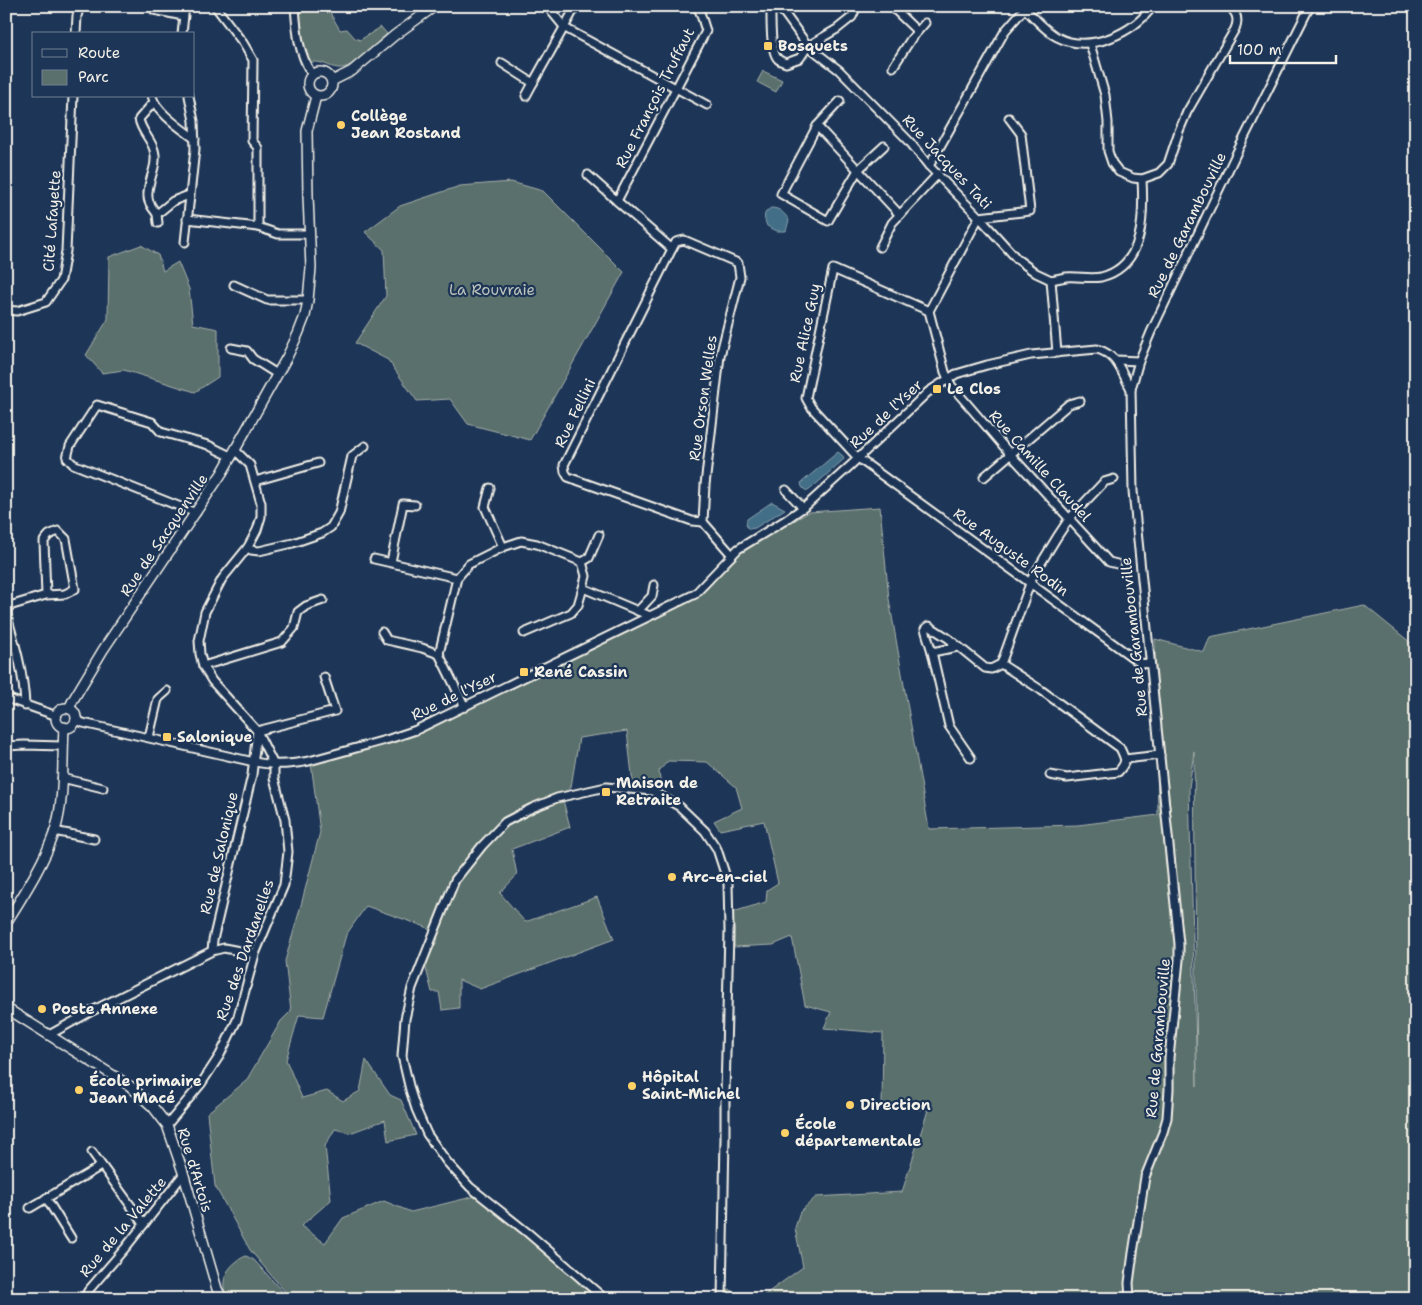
<svg xmlns="http://www.w3.org/2000/svg" width="1422" height="1305" viewBox="0 0 1422 1305" font-family="'Shantell Sans',sans-serif">
<style>
.green{fill:#5a706c;stroke:#a7b0aa;fill-rule:evenodd}
.water{fill:#426e87;stroke:#89a2ae}
.lines{fill:none;stroke-linecap:round;stroke-linejoin:round}
.minor-casing{stroke:#f4f1e8;stroke-width:11}
.tertiary-casing{stroke:#f4f1e8;stroke-width:12}
.minor{stroke:#1d3557;stroke-width:7}
.tertiary{stroke:#1d3557;stroke-width:9}
.poi-dot{fill:#ffd166;stroke:#1d3557;stroke-width:2}
.labels{text-anchor:middle;stroke-width:4.5;stroke-linejoin:round;paint-order:stroke}
.poi-label{font-size:15px;font-weight:bold;fill:#f4f1e8;stroke:#1d3557;text-anchor:start}
.street-label{font-size:15px;fill:#f4f1e8;stroke:#1d3557}
.park-label{font-size:15px;fill:#bec4bd;stroke:#1d3557}
</style>
<rect width="100%" height="100%" fill="#1d3557"/>
<filter id="ink" filterUnits="userSpaceOnUse"><feTurbulence type="fractalNoise" baseFrequency=".02" numOctaves="2"/><feDisplacementMap in="SourceGraphic" scale="10" xChannelSelector="R" yChannelSelector="G"/><feConvolveMatrix kernelMatrix="1 2 1 2 8 2 1 2 1" color-interpolation-filters="sRGB"/></filter>
<g filter="url(#ink)">
<g class="green">
<path d="M300,6h35l-6,5 11,19 7,-1 8,9 5,2 21,-13 6,7c-12,10 -33,36 -49,34 -10,-1 -14,-7 -27,-6 -13,-16 -11,-36 -11,-56z"/>
<polygon points="763,71 782,80 776,92 757,82"/>
<polygon points="511,182 543,191 624,272 530,440 468,424 450,399 417,401 388,360 355,343 386,296 384,250 365,232 400,206 460,186"/>
<polygon points="141,245 158,255 163,271 178,262 189,289 193,324 218,329 218,377 195,392 124,370 102,373 86,355 108,319 109,257"/>
<path d="M880,507l9,92 40,230 149,-4 80,-10 -3,-176 49,13 6,-15 154,-32 52,42v652h-657l44,-32 -8,-39 5,-16 16,-15 86,-5 26,-82 -46,-4 1,-73 -59,-5 7,-16 -26,-7 -13,-68 -19,8 -39,2 -1,-35 33,-10 1,-12 11,-7 -14,-62 -44,9 -6,-9 28,-13 -6,-21 -29,-25 -39,-1 -9,10 2,18 -28,-5 -6,-53 -48,7 -8,49 -9,9 8,31 -58,22 5,26 -17,18 25,29 72,-25 17,42 -134,50 -21,-9v28l-17,2 -3,-18h-7l-7,-27 13,-26 -12,-12 -60,-21 -20,29 -23,82 -24,-2 -13,45 16,38 25,-7 16,10 17,-10 6,-31 24,35 11,5 15,35 -28,6 -3,-21 -35,13 -15,-4 -10,17 6,54 -30,26 24,17 18,-25 41,-17 27,11 65,-16 131,103h-316l-41,-49 -35,-64 -8,-73 39,-32 35,-60 10,-10 -6,-50 15,-52 20,-77 -9,-69 109,-32 139,-70 142,-66 38,-42 70,-41zM1194,751l3,335 -8,-298z"/>
<path d="M246,1256l8,4 35,39h-60c-1,-3 -5,-8 -5,-11 -2,-15 10,-27 22,-32z"/>
<polygon points="730,1289 738,1299 706,1299"/>
</g>
<g class="water">
<path d="M771,208c9,0 13,5 18,12l-3,11h-9l-10,-5c-3,-8 -5,-13 4,-18z"/>
<polygon points="838,452 843,456 844,459 813,487 808,491 805,490 802,487 801,483"/>
<polygon points="772,502 785,509 755,528 749,529 746,525 747,519"/>
</g>
<g class="lines">
<g class="minor-casing">
<g id="minor">
<polyline points="155,6 154,10 183,16"/>
<polyline points="215,6 243,43 253,60 252,141 258,148 258,227"/>
<path d="M295,6c2,28 3,45 17,69"/>
<polyline points="547,6 565,28 707,105"/>
<path d="M771,6c0,11 -1,46 7,53 2,2 5,3 8,4l14,-5 8,-12 29,-17 15,-12 5,-11"/>
<polyline points="776,6 784,13 808,46 839,70 909,141 929,166 979,217 1017,259 1036,273 1051,280"/>
<polyline points="891,6 917,31"/>
<path d="M1023,7c11,10 21,23 34,30 33,17 76,-4 96,-31"/>
<polyline points="76,34 77,16 80,6"/>
<polyline points="182,34 185,6"/>
<polyline points="1090,44 1105,95 1108,122 1108,151 1112,163 1119,172 1133,178 1142,179"/>
<polyline points="502,63 533,83 576,6"/>
<polyline points="893,67 911,39 925,23"/>
<path d="M152,96c4,16 30,33 43,43"/>
<polyline points="526,96 533,83"/>
<polyline points="840,101 817,126 781,194 828,221 858,170 884,146"/>
<path d="M154,102l-15,17c2,12 12,20 15,31 5,16 -8,33 -6,47 0,6 5,12 9,17l16,-13 16,-6"/>
<polyline points="1009,118 1021,134 1030,211 979,217 929,311 945,372 951,385 1011,455 1109,562 1117,564"/>
<polyline points="817,126 900,215"/>
<polyline points="929,166 1005,31 1025,8"/>
<polyline points="588,175 617,201"/>
<polyline points="157,214 158,223"/>
<polyline points="187,219 258,227 278,234 309,234"/>
<polyline points="185,242 195,149 194,121 189,96"/>
<polyline points="880,247 892,223 938,174"/>
<polyline points="672,249 617,201 706,31 700,12 696,6"/>
<path d="M1051,280c5,-1 10,-2 15,-3 12,-1 23,2 35,0 44,-11 43,-62 41,-98l17,-6 9,-9 11,-33 8,-19 48,-83c4,-9 2,-16 -6,-23"/>
<polyline points="1051,280 1057,353"/>
<polyline points="234,285 267,300 308,300"/>
<polyline points="6,310 17,311 46,302 61,280 66,251 73,96"/>
<polyline points="929,311 833,269 807,393 806,398 811,407 858,458 1140,663 1150,664"/>
<polyline points="231,348 247,351 253,359 277,374"/>
<polyline points="1116,360 1139,361"/>
<polyline points="984,477 1069,404 1080,401"/>
<polyline points="255,481 318,463"/>
<polyline points="786,490 803,508"/>
<polyline points="196,513 73,464 67,458 70,446 97,405 152,422 161,432 208,445 232,457"/>
<polyline points="703,522 705,485 720,356 740,277 738,263 684,240 676,242 672,249 564,465 565,472 568,477 692,521 703,522 732,555"/>
<polyline points="248,547 251,550 259,551 293,543 322,533 331,527 339,513 352,456 365,446"/>
<polyline points="503,547 521,541 537,544 582,562 586,576 583,588 650,616"/>
<polyline points="374,559 457,578"/>
<polyline points="391,562 403,504 415,505"/>
<polyline points="582,562 589,558 599,535"/>
<polyline points="6,607 46,595 44,541 49,535 58,531 66,539 75,589 65,594 46,595"/>
<polyline points="638,611 652,596 654,585"/>
<path d="M6,613c9,30 18,61 19,93"/>
<polyline points="382,632 387,640 422,648 439,654 465,707"/>
<polyline points="524,633 571,613 578,605 583,588"/>
<polyline points="932,652 958,647"/>
<polyline points="439,654 457,578 469,564 503,547 485,507 490,488"/>
<path d="M1001,664l40,26 79,58c6,12 7,14 -2,24l-51,6 -17,-3"/>
<polyline points="1001,664 1032,578 1057,537 1069,519 1104,482 1114,479"/>
<polyline points="203,666 282,642 294,628 298,612 306,606 323,600"/>
<polyline points="6,698 57,716"/>
<path d="M76,719l7,4 171,39c19,4 35,3 55,-1l80,-22 27,-9 279,-136 43,-45 46,-28 23,-16 44,-40 77,-73 28,-18 31,-9 44,-10 66,-6c21,6 24,23 34,40"/>
<polyline points="257,731 335,711 324,677"/>
<polyline points="149,737 158,699 167,691"/>
<polyline points="6,746 24,745 63,746"/>
<polyline points="971,758 949,726 932,652 925,629 929,626 948,638 985,668 991,669 1001,664"/>
<polyline points="1125,759 1160,755"/>
<polyline points="62,778 103,788"/>
<polyline points="54,831 94,839"/>
<polyline points="212,951 213,940 252,775 257,731"/>
<polyline points="49,1035 92,1011 212,951 224,948 255,954"/>
<polyline points="167,1125 201,1084 220,1055 237,1020 255,954 284,885 288,852 285,820 274,778 274,765 257,731 212,681 203,666 200,654 199,641 205,612 222,579 248,547 257,530 261,517 261,503 250,465 236,451"/>
<polyline points="92,1152 144,1224"/>
<polyline points="46,1198 71,1238"/>
<polyline points="30,1208 101,1166"/>
<polyline points="6,1292 14,1299"/>
<polyline points="84,1299 88,1291 126,1247 183,1175"/>
<polyline points="605,1299 528,1233 470,1187 447,1162 427,1134 416,1109 410,1090 402,1056 405,1019 412,988 455,880 482,846 505,822 532,808 557,798 606,787 652,791 680,807 705,831 717,849 728,883 729,931 725,1094 725,1137 722,1299"/>
<polyline points="1130,1299 1129,1283 1133,1253 1145,1177 1163,1132 1167,1118 1169,1089 1169,1058 1179,960 1179,944 1133,491 1131,389 1139,361 1151,332 1236,154 1310,6"/>
</g>
</g>
<g class="tertiary-casing">
<g id="tertiary">
<circle cx="320" cy="84" r="12"/>
<polyline points="332,81 352,71 395,35 435,6"/>
<circle cx="66" cy="718" r="10"/>
<polyline points="69,709 73,700 103,650 222,473 287,357 298,334 305,316 308,300 311,268 308,196 307,131 316,96"/>
<path d="M6,923c18,-29 38,-60 49,-92 10,-33 7,-70 9,-104"/>
<polyline points="6,1008 130,1086 153,1107 167,1125 183,1172 217,1289 222,1299"/>
</g>
</g>
<use href="#minor" class="minor"/>
<use href="#tertiary" class="tertiary"/>
</g>
</g>
<g class="poi-dot">
<rect x="763" y="41" width="10" height="10" rx="2.5"/>
<circle cx="341" cy="125" r="5"/>
<rect x="932" y="384" width="10" height="10" rx="2.5"/>
<rect x="519" y="667" width="10" height="10" rx="2.5"/>
<rect x="162" y="732" width="10" height="10" rx="2.5"/>
<rect x="601" y="787" width="10" height="10" rx="2.5"/>
<circle cx="672" cy="877" r="5"/>
<circle cx="42" cy="1009" r="5"/>
<circle cx="632" cy="1086" r="5"/>
<circle cx="79" cy="1090" r="5"/>
<circle cx="850" cy="1105" r="5"/>
<circle cx="785" cy="1133" r="5"/>
</g>
<g class="labels">
<g class="poi-label">
<text x="778" y="51">Bosquets</text>
<text x="351" y="121">Collège<tspan x="351" dy="17">Jean Rostand</tspan></text>
<text x="947" y="394">Le Clos</text>
<text x="534" y="677">René Cassin</text>
<text x="177" y="742">Salonique</text>
<text x="616" y="788">Maison de<tspan x="616" dy="17">Retraite</tspan></text>
<text x="682" y="882">Arc-en-ciel</text>
<text x="52" y="1014">Poste Annexe</text>
<text x="642" y="1082">Hôpital<tspan x="642" dy="17">Saint-Michel</tspan></text>
<text x="89" y="1086">École primaire<tspan x="89" dy="17">Jean Macé</tspan></text>
<text x="860" y="1110">Direction</text>
<text x="795" y="1129">École<tspan x="795" dy="17">départementale</tspan></text>
</g>
<g class="street-label">
<text transform="translate(655 98) rotate(-63)" y="5">Rue François Truffaut</text>
<text transform="translate(947 162) rotate(47)" y="5">Rue Jacques Tati</text>
<text transform="translate(52 221) rotate(-86)" y="5">Cité Lafayette</text>
<text transform="translate(1187 225) rotate(-64)" y="5">Rue de Garambouville</text>
<text transform="translate(805 333) rotate(-78)" y="5">Rue Alice Guy</text>
<text transform="translate(703 398) rotate(-82)" y="5">Rue Orson Welles</text>
<text transform="translate(575 413) rotate(-64)" y="5">Rue Fellini</text>
<text transform="translate(886 414) rotate(-43)" y="5">Rue de l'Yser</text>
<text transform="translate(1040 466) rotate(48)" y="5">Rue Camille Claudel</text>
<text transform="translate(164 535) rotate(-56)" y="5">Rue de Sacquenville</text>
<text transform="translate(1011 552) rotate(36)" y="5">Rue Auguste Rodin</text>
<text transform="translate(1134 637) rotate(-96)" y="5">Rue de Garambouville</text>
<text transform="translate(454 696) rotate(-26)" y="5">Rue de l'Yser</text>
<text transform="translate(219 853) rotate(-77)" y="5">Rue de Salonique</text>
<text transform="translate(245 950) rotate(-71)" y="5">Rue des Dardanelles</text>
<text transform="translate(1158 1038) rotate(-85)" y="5">Rue de Garambouville</text>
<text transform="translate(195 1170) rotate(73)" y="5">Rue d'Artois</text>
<text transform="translate(123 1227) rotate(-50)" y="5">Rue de la Valette</text>
</g>
<g class="park-label">
<text x="492" y="295">La Rouvraie</text>
</g>
</g>
<rect width="1422" height="1305" fill="none" stroke="#1d3557" stroke-width="25"/>
<rect x="12" y="12" width="1397" height="1280" fill="none" stroke="#f4f1e8" stroke-width="2" filter="url(#ink)"/>
<rect x="32" y="32" width="162" height="65" fill="#1d3557" stroke="#738091"/>
<rect x="42" y="49" width="25" height="8" fill="#1d3557" stroke="#738091"/>
<text x="78" y="58" font-size="15" fill="#f4f1e8">Route</text>
<rect x="42" y="70" width="25" height="15" fill="#5a706c" stroke="#738091"/>
<text x="78" y="82" font-size="15" fill="#f4f1e8">Parc</text>
<path d="M1230 55v8h106v-8" fill="none" stroke="#f4f1e8" stroke-width="2.5"/>
<text x="1237" y="55" font-size="15" fill="#f4f1e8" stroke="#1d3557" stroke-width="4" paint-order="stroke">100 m</text>
</svg>
